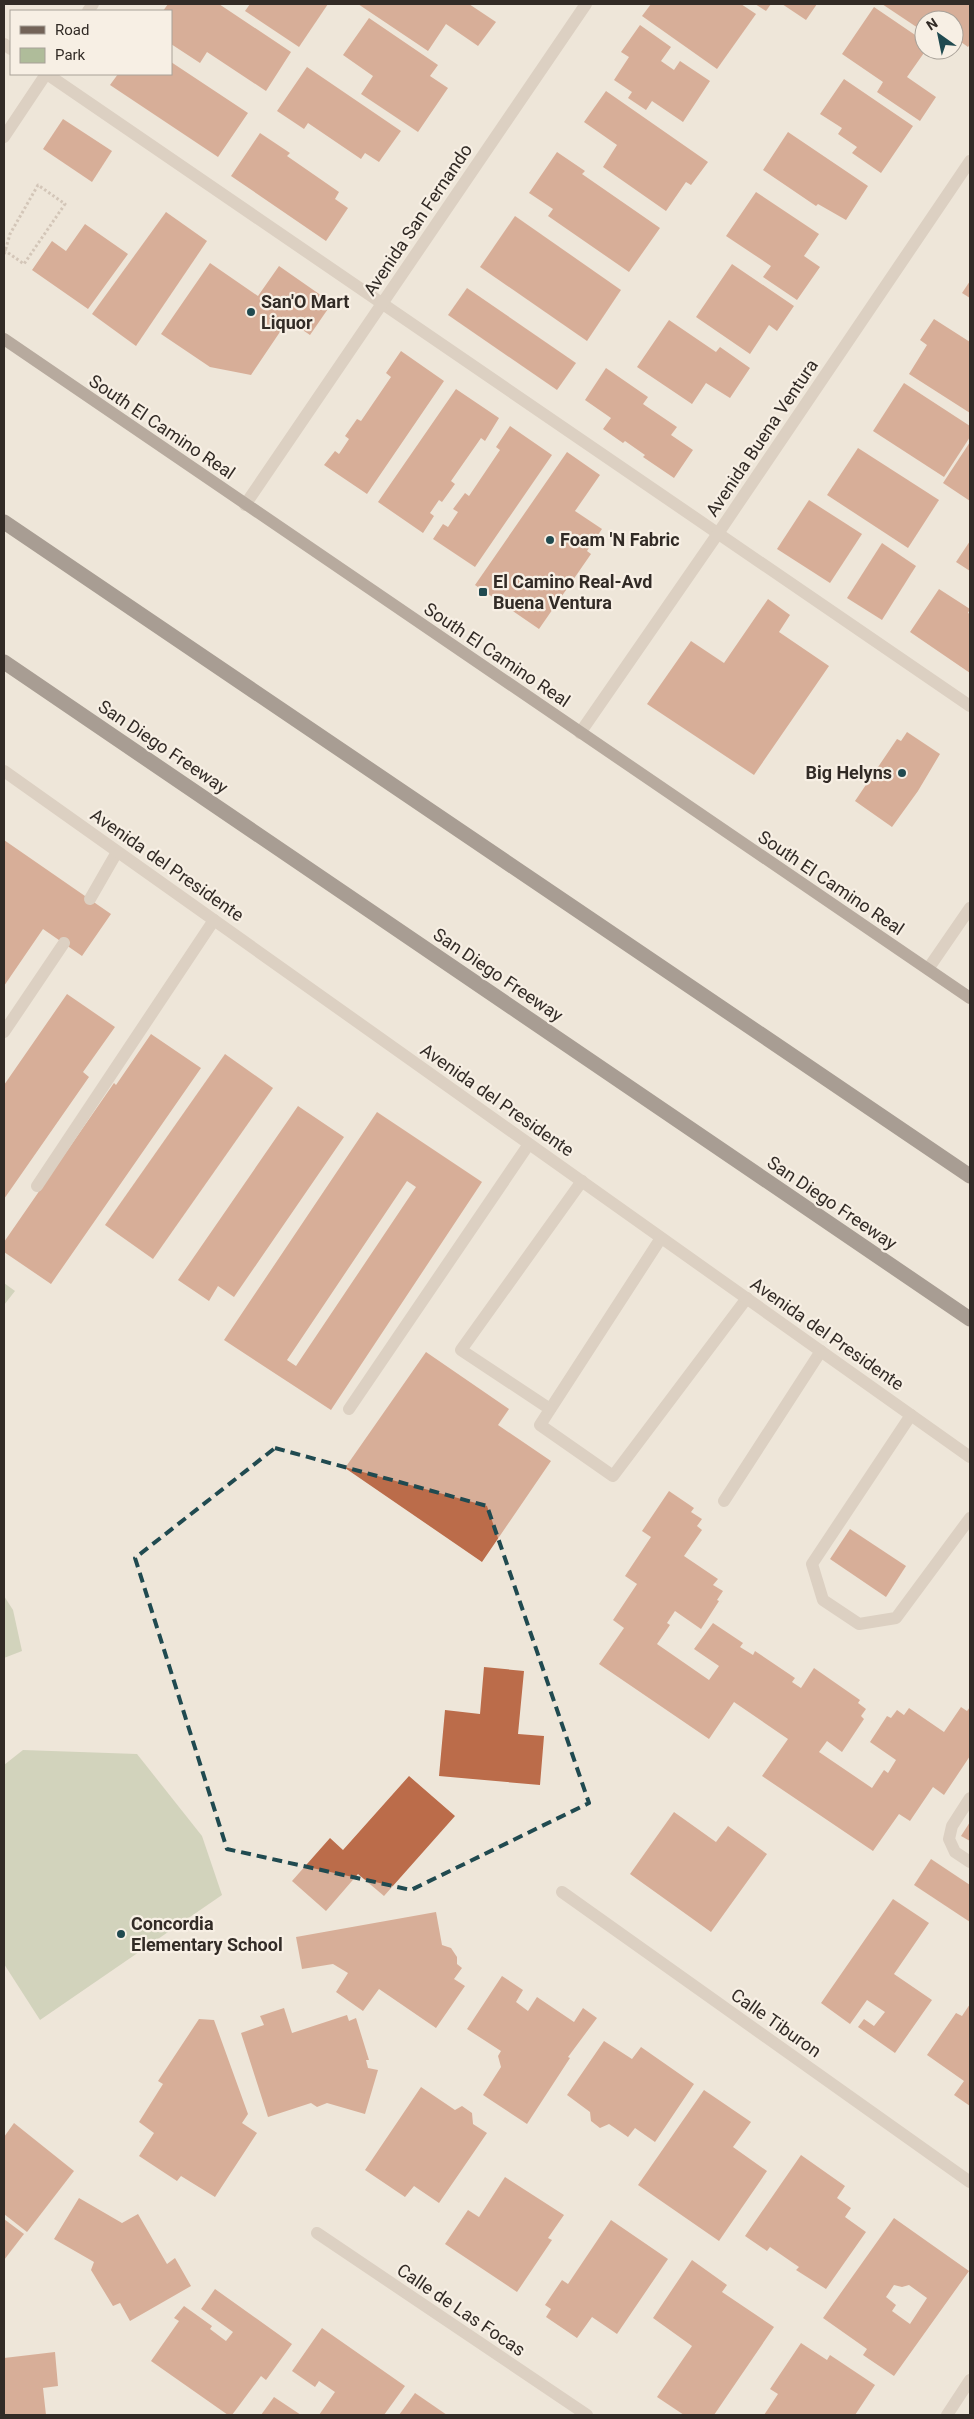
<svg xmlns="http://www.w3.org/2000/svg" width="974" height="2419" viewBox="0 0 974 2419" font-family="Roboto,sans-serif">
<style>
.green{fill:#afbc9a}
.building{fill:#bb6c4a;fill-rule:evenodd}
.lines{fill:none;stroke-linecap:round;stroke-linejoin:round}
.path{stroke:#b1a091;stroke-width:3;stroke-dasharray:2.5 2.5;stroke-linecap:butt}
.service{stroke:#c5b6a6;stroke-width:12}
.minor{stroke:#c5b6a6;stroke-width:12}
.tertiary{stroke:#c5b6a6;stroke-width:12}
.primary{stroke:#736358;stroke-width:12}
.motorway{stroke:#52463e;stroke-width:15}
.marked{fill:none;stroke:#204a50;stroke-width:4;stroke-dasharray:10 6;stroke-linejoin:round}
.poi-dot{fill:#204a50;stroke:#f7efe4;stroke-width:2}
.labels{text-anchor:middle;stroke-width:4.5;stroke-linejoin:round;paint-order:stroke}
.street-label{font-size:18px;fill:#322b26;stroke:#f7efe4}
.poi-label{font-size:18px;font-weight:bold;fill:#322b26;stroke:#f7efe4;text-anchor:start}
</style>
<rect width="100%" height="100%" fill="#eee6d9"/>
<g class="green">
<polygon points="4,1283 15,1291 4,1305"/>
<polygon points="4,1596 13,1610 22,1651 4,1658"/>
<polygon points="23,1750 137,1754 202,1836 222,1895 40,2020 4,1964 4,1765"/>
</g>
<g class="building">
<polygon points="168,4 219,4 291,52 266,91 207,52 200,63 171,44 171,11 163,11"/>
<polygon points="250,4 328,4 299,47 245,11"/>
<polygon points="358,4 469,4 496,22 478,46 446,24 428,51"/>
<polygon points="651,4 741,4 756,14 717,69 642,16"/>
<polygon points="755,4 771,4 766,11"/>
<polygon points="782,4 817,4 806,20"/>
<polygon points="882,4 970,4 970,44 968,47 954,37 954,20 924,20 924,32"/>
<polygon points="874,7 924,41 924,50 926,50 907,77 936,97 920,121 877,92 883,82 842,54"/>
<polygon points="369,18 438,65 430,76 448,88 418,132 361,94 373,76 343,55"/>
<polygon points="640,25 671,47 661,61 674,70 680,61 710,81 683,122 652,101 646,110 628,98 632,92 614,80 629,57 621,52"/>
<polygon points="171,62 248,113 218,157 110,85 118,74 171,74"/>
<polygon points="307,67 401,131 379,162 365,153 361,159 308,123 304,129 277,111"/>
<polygon points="844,79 913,126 881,173 852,153 857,147 838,134 842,128 820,114"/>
<polygon points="606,91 708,162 691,185 686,182 666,211 603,167 617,145 584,122"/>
<polygon points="63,119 112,151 92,182 43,149"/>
<polygon points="788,132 868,186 846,220 818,204 816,206 763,170"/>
<polygon points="260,133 290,153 287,156 339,192 335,199 348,208 326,241 231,176"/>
<polygon points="557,152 585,171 582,174 660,228 629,272 548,216 553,209 529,193"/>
<polygon points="756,192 819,234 804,256 820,267 797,300 763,277 771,266 726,236"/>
<polygon points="166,212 207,241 136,346 92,314"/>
<polygon points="515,216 621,290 587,341 480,267"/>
<polygon points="85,224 128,254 88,309 32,270 52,241 66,251"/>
<polygon points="210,263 258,296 279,266 332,303 310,335 288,320 251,375 210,367 161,334"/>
<polygon points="732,264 794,306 777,331 769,325 750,354 696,317"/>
<polygon points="970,281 970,298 962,293"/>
<polygon points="467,288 576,363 557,390 448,315"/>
<polygon points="934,319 970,342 970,413 909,374 927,345 920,340"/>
<polygon points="669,320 716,352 720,347 750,368 730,398 706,383 692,404 637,367"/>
<polygon points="401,351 444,381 367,494 324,465 335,451 339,454 349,439 345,436 357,419 361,421 391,377 386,373"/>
<polygon points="606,368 648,397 643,404 677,427 671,435 693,450 674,478 643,457 645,455 625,441 623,443 603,429 611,418 585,400"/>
<polygon points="904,383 970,426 970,437 944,477 873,431"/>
<polygon points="456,389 499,418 485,441 481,438 451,481 455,484 442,502 439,500 430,513 434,516 423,533 378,502"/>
<polygon points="510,426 552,455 475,567 433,539 443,524 448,527 458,512 453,509 465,493 469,496 500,450 496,447"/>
<polygon points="970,442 970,501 943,483"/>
<polygon points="858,448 939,500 908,548 827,495"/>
<polygon points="567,452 600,475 575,511 602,529 587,551 591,554 539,629 475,585"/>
<polygon points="809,500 862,534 830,583 777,549"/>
<polygon points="970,541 970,571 956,562"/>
<polygon points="882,543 916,566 882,620 847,598"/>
<polygon points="939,589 970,609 968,613 970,614 970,673 910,632"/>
<polygon points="768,599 790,615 779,632 829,666 754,775 647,704 691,641 724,663"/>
<polygon points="907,732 940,754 918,791 892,827 855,801 897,739 901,741"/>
<polygon points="4,840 111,914 82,956 43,929 4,986"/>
<polygon points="67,994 115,1027 83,1072 89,1077 4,1199 4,1085"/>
<polygon points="151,1034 201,1068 51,1284 4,1252 4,1242 114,1083 116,1085"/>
<polygon points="225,1054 273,1088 153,1259 105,1225"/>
<polygon points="298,1106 344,1137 234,1297 218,1286 209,1301 178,1280"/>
<path d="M377,1112l105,70 -151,228 -107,-70zM407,1181l9,6 -120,179 -9,-6z"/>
<polygon points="426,1352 509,1409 498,1425 551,1461 482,1562 345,1468"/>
<polygon points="669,1491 694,1508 691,1512 702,1519 697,1526 702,1530 684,1556 718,1579 713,1585 723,1591 717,1600 719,1601 701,1629 675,1611 667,1623 670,1625 657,1644 709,1680 719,1666 694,1649 713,1623 743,1643 740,1647 753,1655 755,1651 795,1678 792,1682 801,1688 814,1668 860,1700 858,1703 866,1709 861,1716 864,1719 842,1752 827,1741 819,1752 872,1788 884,1770 888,1773 896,1760 870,1742 887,1716 891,1718 897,1710 904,1715 909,1708 944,1732 961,1707 967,1711 970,1707 970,1756 944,1795 933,1787 910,1821 899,1814 873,1851 762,1776 788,1739 734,1702 709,1739 599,1664 624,1628 613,1620 637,1584 625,1576 651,1537 642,1531"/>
<polygon points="850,1529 906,1566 886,1597 830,1559"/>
<polygon points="484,1667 524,1671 518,1734 544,1736 540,1785 439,1776 445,1710 480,1714"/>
<polygon points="409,1776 455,1816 384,1896 358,1874 326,1911 292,1881 330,1838 343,1850"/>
<polygon points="674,1812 716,1842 728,1826 767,1854 711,1932 630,1874"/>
<polygon points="970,1822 970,1841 961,1836"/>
<polygon points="931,1859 970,1885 970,1922 914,1885"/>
<polygon points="893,1899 929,1923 894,1974 932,2000 895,2053 858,2027 864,2019 874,2026 885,2012 867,2000 850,2024 821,2003"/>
<polygon points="436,1912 442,1945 451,1948 457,1957 457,1964 462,1968 454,1979 465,1986 436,2028 379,1989 363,2011 336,1992 348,1973 333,1964 302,1969 296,1937"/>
<polygon points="502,1976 523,1990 516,2002 528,2011 537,1997 574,2022 583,2008 597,2018 568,2057 570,2058 527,2124 483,2095 501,2067 498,2056 501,2051 467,2029"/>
<polygon points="970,2004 970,2106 954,2095 964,2081 927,2055 956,2013 962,2016"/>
<polygon points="284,2008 292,2033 347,2015 349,2021 356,2018 369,2060 366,2060 368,2068 378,2070 365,2114 327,2103 317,2107 311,2103 268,2117 241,2033 264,2025 260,2016"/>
<polygon points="199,2019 214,2020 248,2114 242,2123 257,2133 215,2197 181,2176 177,2181 139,2156 154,2133 139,2122 163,2084 158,2081"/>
<polygon points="604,2041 632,2059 641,2047 694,2084 655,2142 635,2128 628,2137 609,2124 600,2128 591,2121 590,2112 567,2095"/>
<polygon points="421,2087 455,2110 462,2106 472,2113 473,2124 487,2133 439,2203 414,2186 405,2197 365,2170"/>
<polygon points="704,2090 751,2122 733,2147 767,2171 719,2241 638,2185"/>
<polygon points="14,2123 74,2171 27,2232 4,2214 4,2137"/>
<polygon points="801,2155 845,2186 837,2198 851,2208 845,2217 866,2232 826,2289 796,2270 799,2267 770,2247 767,2251 745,2236"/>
<polygon points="505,2177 564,2215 548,2238 552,2240 517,2292 445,2244 468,2210 479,2217"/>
<polygon points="79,2198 122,2223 138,2214 167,2264 175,2258 191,2286 130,2321 120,2303 113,2306 91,2270 94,2262 54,2239"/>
<path d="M894,2218l75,53 -75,105 -31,-21 4,-6 -44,-31zM894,2285l8,2 7,-2 18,13 -17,26 -18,-13 4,-6 -10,-8z"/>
<polygon points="4,2219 24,2234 4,2260"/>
<polygon points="611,2220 668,2259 617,2334 592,2317 577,2338 546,2317 551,2309 545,2305 562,2280 568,2284"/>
<polygon points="692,2260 727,2285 722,2292 774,2327 714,2415 684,2415 657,2397 692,2346 653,2318"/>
<polygon points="215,2289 292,2344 266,2380 261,2376 232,2415 228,2415 151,2361 179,2321 174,2318 184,2306 212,2326 210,2329 226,2341 233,2332 201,2309"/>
<polygon points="322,2328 405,2386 384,2415 319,2415 335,2392 319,2381 315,2387 292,2371"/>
<polygon points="801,2343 827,2360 830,2355 875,2385 855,2415 764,2415 778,2394 770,2389"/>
<polygon points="55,2352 58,2386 43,2388 46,2415 4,2415 4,2358"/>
<polygon points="415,2393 447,2415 399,2415"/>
<polygon points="274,2397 301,2415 261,2415"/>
</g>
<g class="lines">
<polyline class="path" points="4,250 24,264 65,204 38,185 10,234 4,255"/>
<g class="service">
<polyline points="4,44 11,49"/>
<polyline points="47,74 970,706"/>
<polyline points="90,899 117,852"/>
<polyline points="4,1032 64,943"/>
<polyline points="37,1186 214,920"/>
<polyline points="661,1238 540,1425 613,1476 747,1298"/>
<polyline points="349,1409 529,1144"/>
<polyline points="550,1409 461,1350 582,1181"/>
<polyline points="911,1415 812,1564 823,1600 859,1624 896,1618 970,1518"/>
<polyline points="724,1501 821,1351"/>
<polyline points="970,1798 952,1826 949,1839 955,1852 970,1862"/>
</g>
<g class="minor">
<polyline points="88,11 93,4"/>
<polyline points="4,137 46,74"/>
<polyline points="245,505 586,4"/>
<polyline points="580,733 719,532 970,161"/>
<polyline points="562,1892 970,2182"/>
<polyline points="317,2233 587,2415"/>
<polyline points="947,2415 970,2380"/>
</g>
<g class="tertiary">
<polyline points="4,771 970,1457"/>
<polyline points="928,969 970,908"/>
</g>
<polyline class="primary" points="4,339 970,998"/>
<g class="motorway">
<polyline points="4,522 970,1176"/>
<polyline points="4,662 970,1319"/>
</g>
</g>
<path d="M0 0H974V2419H0ZM275,1448l212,58 102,297 -178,87 -184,-41 -92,-291z" fill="#eee6d9" fill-opacity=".55" fill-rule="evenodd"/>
<path class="marked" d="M275,1448l212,58 102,297 -178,87 -184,-41 -92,-291z"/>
<g class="poi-dot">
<circle cx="251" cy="312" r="5"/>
<circle cx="550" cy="540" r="5"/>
<rect x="478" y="587" width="10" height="10" rx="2.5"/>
<circle cx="902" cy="773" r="5"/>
<circle cx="121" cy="1934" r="5"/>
</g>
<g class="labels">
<g class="street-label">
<text transform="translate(418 220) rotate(-56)" y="6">Avenida San Fernando</text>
<text transform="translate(162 427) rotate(34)" y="6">South El Camino Real</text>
<text transform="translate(762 438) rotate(-56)" y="6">Avenida Buena Ventura</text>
<text transform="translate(497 655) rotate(34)" y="6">South El Camino Real</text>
<text transform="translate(163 747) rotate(34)" y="6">San Diego Freeway</text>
<text transform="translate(167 865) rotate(35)" y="6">Avenida del Presidente</text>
<text transform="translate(831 883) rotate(34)" y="6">South El Camino Real</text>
<text transform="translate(498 975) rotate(34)" y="6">San Diego Freeway</text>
<text transform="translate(497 1100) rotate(35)" y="6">Avenida del Presidente</text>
<text transform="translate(832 1203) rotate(34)" y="6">San Diego Freeway</text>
<text transform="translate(827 1334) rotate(35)" y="6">Avenida del Presidente</text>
<text transform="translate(776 2023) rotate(35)" y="6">Calle Tiburon</text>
<text transform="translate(461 2310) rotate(34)" y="6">Calle de Las Focas</text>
</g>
<g class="poi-label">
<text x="261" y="308">San'O Mart<tspan x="261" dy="21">Liquor</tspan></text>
<text x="560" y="546">Foam 'N Fabric</text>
<text x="493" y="588">El Camino Real-Avd<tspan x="493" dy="21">Buena Ventura</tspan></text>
<text x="892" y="779" text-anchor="end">Big Helyns</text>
<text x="131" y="1930">Concordia<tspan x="131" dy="21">Elementary School</tspan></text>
</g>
</g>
<rect width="974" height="2419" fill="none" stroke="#322b26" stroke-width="10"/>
<rect x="10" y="10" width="162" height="65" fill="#f7efe4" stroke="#a8a198"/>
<rect x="20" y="26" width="25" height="8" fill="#736358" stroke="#a8a198"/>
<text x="55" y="35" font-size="15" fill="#322b26">Road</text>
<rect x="20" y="48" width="25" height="15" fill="#afbc9a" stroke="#a8a198"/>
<text x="55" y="60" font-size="15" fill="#322b26">Park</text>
<g transform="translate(939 35) rotate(327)"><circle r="24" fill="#f7efe4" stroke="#a8a198"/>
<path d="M0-4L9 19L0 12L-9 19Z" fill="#204a50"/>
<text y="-8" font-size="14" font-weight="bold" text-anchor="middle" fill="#322b26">N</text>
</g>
</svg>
